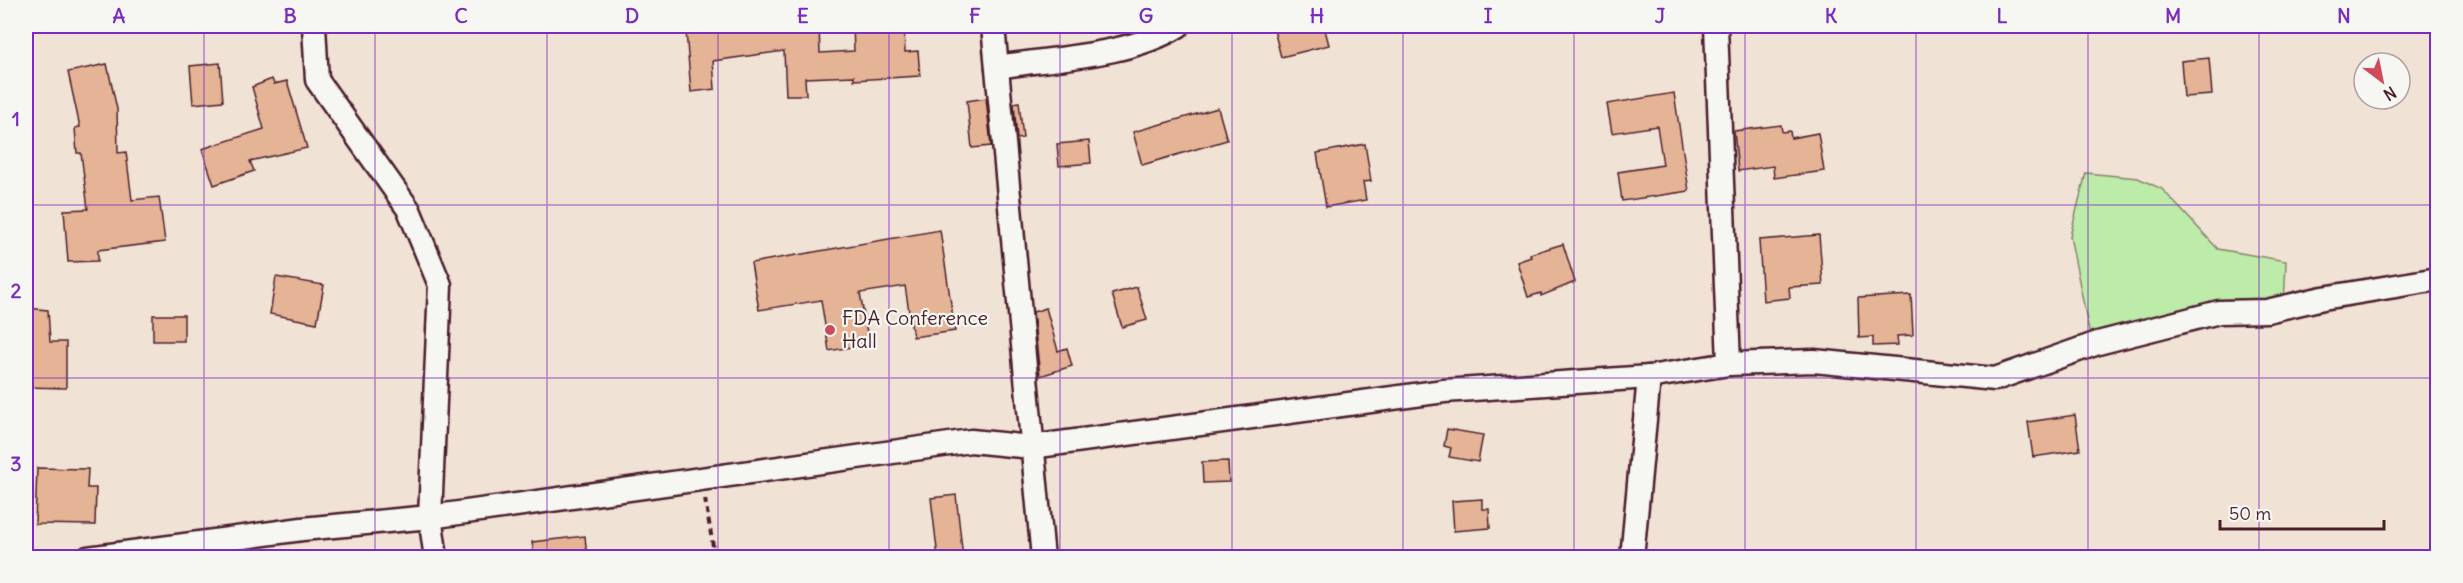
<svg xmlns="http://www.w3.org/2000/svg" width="2463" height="583" viewBox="0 0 2463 583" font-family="Delius,sans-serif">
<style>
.green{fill:#bdeba9;stroke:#84856a;stroke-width:1.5}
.building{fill:#e5b496;stroke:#4a1f2b;stroke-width:1.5}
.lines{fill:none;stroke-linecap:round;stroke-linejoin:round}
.street-casing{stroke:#4a1f2b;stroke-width:27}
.path{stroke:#4a1f2b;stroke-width:4;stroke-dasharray:6 4.5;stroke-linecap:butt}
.street{stroke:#f6f6f2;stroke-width:22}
.grid{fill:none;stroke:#7b2cbf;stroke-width:1.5;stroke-opacity:0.55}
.poi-dot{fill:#d1495b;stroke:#f6f6f2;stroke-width:2}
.labels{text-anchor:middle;stroke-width:4.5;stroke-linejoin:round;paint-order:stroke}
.poi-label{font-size:20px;fill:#4a1f2b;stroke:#f6f6f2;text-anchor:start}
.neatline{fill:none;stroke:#7b2cbf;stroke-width:2}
.grid-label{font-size:20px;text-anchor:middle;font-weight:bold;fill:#7b2cbf}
</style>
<rect width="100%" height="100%" fill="#f1e2d6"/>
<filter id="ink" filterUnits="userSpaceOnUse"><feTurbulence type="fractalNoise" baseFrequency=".0167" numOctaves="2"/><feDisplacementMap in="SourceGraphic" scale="12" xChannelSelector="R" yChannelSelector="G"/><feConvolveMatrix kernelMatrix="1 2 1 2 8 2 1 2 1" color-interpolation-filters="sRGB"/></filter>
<g filter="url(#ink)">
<polygon class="green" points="2086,173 2138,178 2162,189 2218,249 2286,261 2284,304 2090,336 2070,236"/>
<g class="building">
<polygon points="737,26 819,26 820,53 854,51 853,26 904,26 905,52 918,51 920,76 854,80 854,76 805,78 806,95 786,95 784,51 713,61 715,89 691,92 686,31"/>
<polygon points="1273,26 1324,26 1329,45 1281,57"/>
<polygon points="2209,58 2212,95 2184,97 2181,61"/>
<polygon points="220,63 223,101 193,104 190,66"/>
<polygon points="107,64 117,109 118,153 126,152 132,200 159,197 165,242 98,250 98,261 68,262 64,210 88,209 81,153 77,153 75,128 80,127 68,72"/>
<polygon points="272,79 274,84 287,81 307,148 250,161 254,171 214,185 202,149 264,129 252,87"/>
<polygon points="1674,93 1689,191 1622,201 1618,172 1663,165 1657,126 1612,133 1607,104"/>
<polygon points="986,98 991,146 972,148 967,101"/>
<polygon points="1019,102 1023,138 1017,139 1014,103"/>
<polygon points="1218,108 1227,140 1142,165 1133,132"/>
<polygon points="1781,125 1782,132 1790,131 1791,138 1818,133 1824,171 1774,178 1773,166 1738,171 1734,131"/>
<polygon points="1089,141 1091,163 1059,166 1057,144"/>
<polygon points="1365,144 1371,181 1363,182 1366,200 1326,207 1317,153"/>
<polygon points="940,230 955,331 913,337 905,286 860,293 869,344 829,351 821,300 759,310 751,263"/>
<polygon points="1819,235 1823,285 1789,287 1790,298 1763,301 1759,240"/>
<polygon points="1563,244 1575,282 1541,296 1541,293 1528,297 1517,262 1531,257 1530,254"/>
<polygon points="276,277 324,285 317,323 270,314"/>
<polygon points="1137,287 1147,320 1122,327 1112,294"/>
<polygon points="1911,295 1913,335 1897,336 1898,345 1873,346 1873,337 1859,338 1858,298"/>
<polygon points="26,308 48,310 50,342 66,342 66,388 26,387"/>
<polygon points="1046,308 1058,351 1067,348 1072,366 1040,376 1033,312"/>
<rect x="153" y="315" width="31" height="26"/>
<polygon points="2075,415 2080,450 2033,457 2028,422"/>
<polygon points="1447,429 1483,435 1478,462 1449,457 1451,448 1444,446"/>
<polygon points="1228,461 1229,482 1203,483 1202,462"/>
<polygon points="37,468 88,469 87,488 96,488 95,525 35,524"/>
<polygon points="956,495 963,558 938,558 931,498"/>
<polygon points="1482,499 1482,509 1489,509 1490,528 1454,531 1452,501"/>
<polygon points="585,536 587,558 534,558 532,542"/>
</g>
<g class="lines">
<g class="street-casing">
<g id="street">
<polyline points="314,26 317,80 409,210 440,285 430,517 436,558"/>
<polyline points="993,26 1043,558"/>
<polyline points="1716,26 1729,364"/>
<path d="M997,67c56,-9 133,-11 181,-41"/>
<polyline points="88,558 302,529 430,517 971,441 1031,447 1444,391 1649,377 1729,364 1814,361 1995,379 2098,343 2219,312 2267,311 2323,298 2438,279"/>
<polyline points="1632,558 1649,377"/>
</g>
</g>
<polyline class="path" points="705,499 715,558"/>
<use href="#street" class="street"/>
</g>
</g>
<path class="grid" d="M204,26v532M375,26v532M547,26v532M718,26v532M889,26v532M1060,26v532M1232,26v532M1403,26v532M1574,26v532M1745,26v532M1916,26v532M2088,26v532M2259,26v532M26,205h2412M26,378h2412"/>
<circle class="poi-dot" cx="830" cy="330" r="6"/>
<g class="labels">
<g class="poi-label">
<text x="842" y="325">FDA Conference<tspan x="842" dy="23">Hall</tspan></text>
</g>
</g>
<rect width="2463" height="583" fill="none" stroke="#f6f6f2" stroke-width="66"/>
<g transform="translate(2382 81) rotate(148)"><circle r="28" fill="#f6f6f2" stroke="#b1a0a2" stroke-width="1.5"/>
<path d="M0-4.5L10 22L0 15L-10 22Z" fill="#d1495b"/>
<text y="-9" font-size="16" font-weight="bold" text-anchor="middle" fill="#4a1f2b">N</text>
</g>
<path d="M2220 520v9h164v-9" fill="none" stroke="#4a1f2b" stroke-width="3"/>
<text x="2229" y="520" font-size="18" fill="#4a1f2b" stroke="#f6f6f2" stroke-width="4.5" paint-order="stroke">50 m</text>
<rect x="33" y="33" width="2397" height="517" class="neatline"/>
<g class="grid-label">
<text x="119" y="23">A</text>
<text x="290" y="23">B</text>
<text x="461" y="23">C</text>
<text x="632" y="23">D</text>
<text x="803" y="23">E</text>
<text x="975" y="23">F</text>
<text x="1146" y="23">G</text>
<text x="1317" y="23">H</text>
<text x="1488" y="23">I</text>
<text x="1660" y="23">J</text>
<text x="1831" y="23">K</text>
<text x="2002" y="23">L</text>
<text x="2173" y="23">M</text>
<text x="2344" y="23">N</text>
<text x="16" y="126">1</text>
<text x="16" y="298">2</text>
<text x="16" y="471">3</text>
</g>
</svg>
